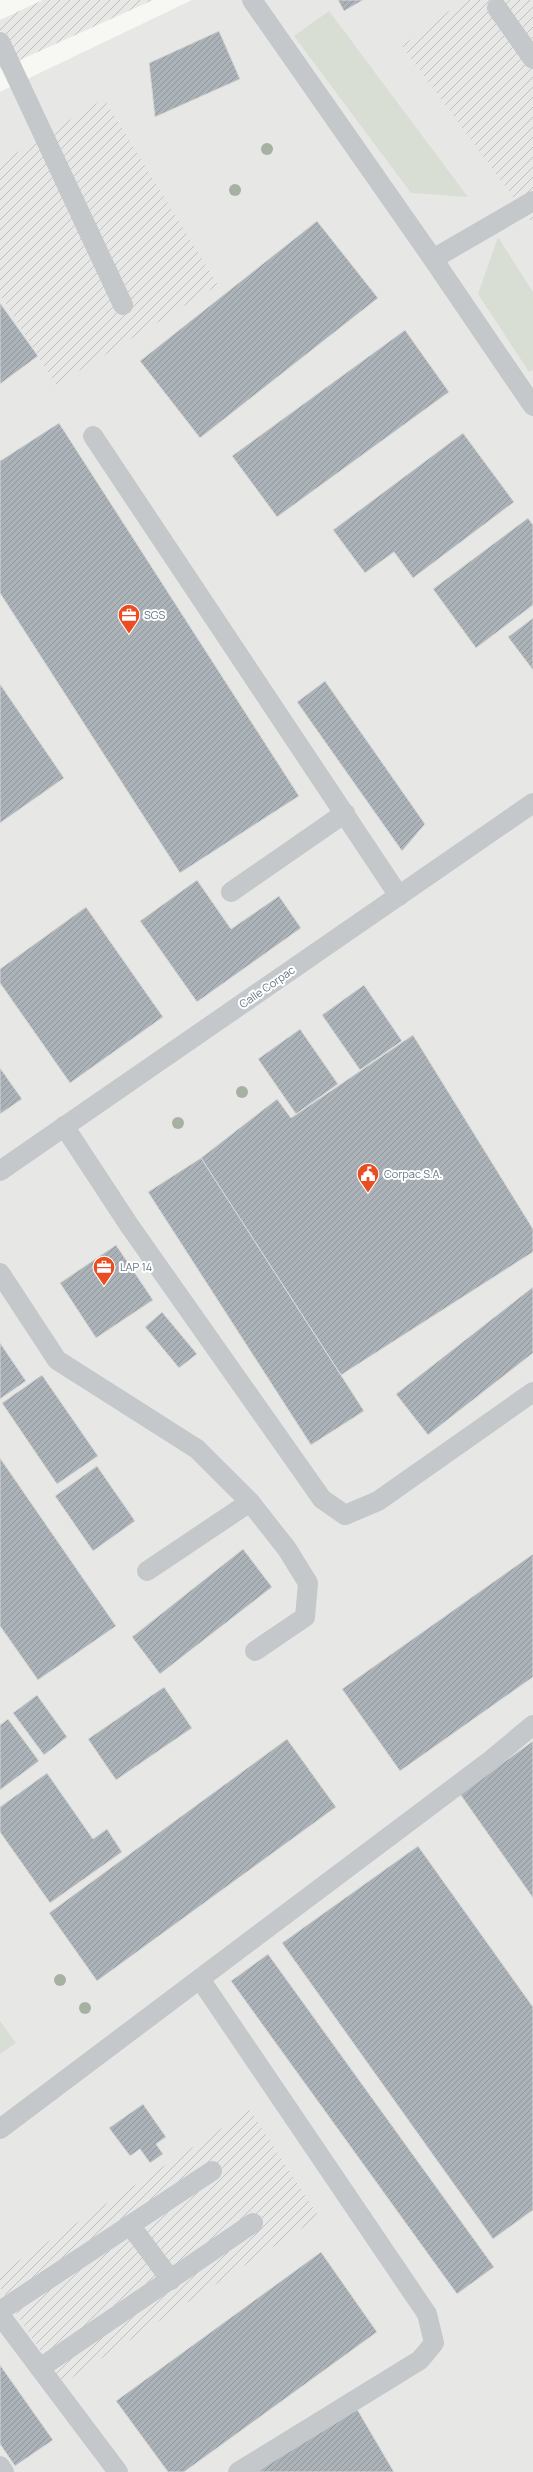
<svg xmlns="http://www.w3.org/2000/svg" width="533" height="2472" viewBox="0 0 533 2472" font-family="Manrope,sans-serif">
<style>
.built{fill:#e7e8e6}
.industrial{fill:url(#industrial-furrows)}
.green{fill:#d8ded4}
.building{fill:url(#building-hatch);stroke:#d8d8d6}
.lines{fill:none;stroke-linecap:round;stroke-linejoin:round}
.lane{stroke:#c4c8cb;stroke-width:20}
.tree{fill:#a7b1a2}
.labels{text-anchor:middle;stroke-width:4;stroke-linejoin:round;paint-order:stroke}
.poi-label{font-size:11px;fill:#657785;stroke:#fff;text-anchor:start}
.street-label{font-size:11px;fill:#657785;stroke:#fff}
</style>
<defs>
<pattern id="industrial-furrows" width="10" height="10" patternUnits="userSpaceOnUse"><rect width="10" height="10" fill="#e7e8e6"/><path d="M-1 1l2-2M0 10L10 0M9 11l2-2" fill="none" stroke="#bfc1c0"/></pattern>
<pattern id="building-hatch" width="6" height="6" patternUnits="userSpaceOnUse"><rect width="6" height="6" fill="#abb3b9"/><path d="M-1 1l2-2M0 6l6-6M5 7l2-2" fill="none" stroke="#8f969c"/></pattern>
</defs>
<rect width="100%" height="100%" fill="#f7f7f3"/>
<polygon class="built" points="192,0 533,0 533,2472 0,2472 0,92"/>
<g class="industrial">
<polygon points="43,0 153,0 0,69 0,20"/>
<polygon points="464,0 533,0 533,224 402,46"/>
<polygon points="104,99 218,285 56,385 0,295 0,163"/>
<polygon points="250,2110 319,2217 62,2384 0,2288 0,2273"/>
</g>
<g class="green">
<polygon points="329,11 468,197 411,193 294,36"/>
<polygon points="498,237 533,292 533,370 529,372 478,294"/>
<polygon points="0,2021 16,2043 0,2054"/>
</g>
<g class="building">
<polygon points="338,0 363,0 344,11"/>
<polygon points="219,31 240,79 155,117 149,63"/>
<polygon points="317,221 378,298 200,438 140,361"/>
<polygon points="0,303 38,356 0,384"/>
<polygon points="405,330 449,392 277,517 232,456"/>
<polygon points="59,423 299,796 180,873 0,593 0,461"/>
<polygon points="463,433 514,502 413,578 394,552 365,573 333,530"/>
<polygon points="528,518 533,525 533,605 476,648 433,589"/>
<polygon points="533,618 533,670 508,637"/>
<polygon points="325,681 425,824 402,851 297,702"/>
<polygon points="0,684 64,778 0,823"/>
<polygon points="197,880 231,929 279,896 301,928 197,1002 140,921"/>
<polygon points="86,907 163,1017 70,1083 0,983 0,969"/>
<polygon points="364,985 402,1041 360,1070 322,1015"/>
<polygon points="300,1029 338,1084 296,1114 258,1059"/>
<polygon points="413,1035 533,1229 533,1252 341,1375 201,1158 277,1099 291,1118"/>
<polygon points="0,1068 22,1099 0,1114"/>
<polygon points="201,1158 364,1411 311,1445 148,1192"/>
<polygon points="116,1245 153,1300 96,1338 60,1283"/>
<polygon points="533,1287 533,1353 428,1435 396,1394"/>
<polygon points="162,1312 197,1354 179,1368 145,1327"/>
<polygon points="0,1343 26,1381 0,1399"/>
<polygon points="42,1375 98,1456 57,1484 2,1403"/>
<polygon points="0,1458 116,1626 38,1680 0,1626"/>
<polygon points="97,1466 135,1521 93,1551 55,1496"/>
<polygon points="243,1549 272,1587 160,1674 132,1637"/>
<polygon points="533,1554 533,1677 400,1771 342,1689"/>
<polygon points="164,1687 192,1728 116,1780 88,1739"/>
<polygon points="37,1695 67,1737 44,1755 13,1713"/>
<polygon points="8,1719 39,1761 0,1790 0,1725"/>
<polygon points="287,1739 336,1807 97,1981 49,1913"/>
<polygon points="533,1741 533,1898 460,1794"/>
<polygon points="47,1773 93,1839 107,1829 122,1852 50,1903 0,1832 0,1807"/>
<polygon points="418,1846 533,2007 533,2210 493,2239 282,1943"/>
<polygon points="268,1954 494,2267 457,2294 231,1981"/>
<polygon points="143,2104 166,2137 156,2144 163,2154 150,2163 140,2149 130,2156 109,2128"/>
<polygon points="321,2252 377,2332 184,2472 168,2472 116,2401"/>
<polygon points="0,2365 53,2440 15,2466 0,2444"/>
<polygon points="354,2404 394,2472 257,2472"/>
</g>
<g class="lines">
<g class="lane">
<polyline points="252,0 433,259 533,406"/>
<polyline points="497,8 533,59"/>
<polyline points="0,42 123,305"/>
<polyline points="433,259 533,201"/>
<polyline points="93,436 399,896"/>
<polyline points="231,892 345,813"/>
<polyline points="64,1126 129,1225 322,1499 345,1515 378,1501 533,1392"/>
<polyline points="0,1171 533,803"/>
<polyline points="0,1273 57,1360 197,1449 250,1502 287,1549 308,1583 305,1617 255,1651"/>
<polyline points="147,1571 250,1502"/>
<polyline points="200,1979 427,2314 434,2343 420,2360 238,2472"/>
<polyline points="0,2129 491,1760 533,1725"/>
<polyline points="130,2225 171,2280"/>
<polyline points="0,2311 212,2171"/>
<polyline points="0,2315 118,2472"/>
<polyline points="40,2368 253,2223"/>
<polyline points="0,2466 4,2472"/>
</g>
</g>
<g class="tree">
<circle cx="267" cy="149" r="6"/>
<circle cx="235" cy="190" r="6"/>
<circle cx="242" cy="1092" r="6"/>
<circle cx="178" cy="1123" r="6"/>
<circle cx="60" cy="1980" r="6"/>
<circle cx="85" cy="2008" r="6"/>
</g>
<defs>
<g id="office-pin" transform="scale(1.15)"><path d="M0 17L-7.5 6A9.5 9.5 0 1 1 7.5 6Z" fill="#e94d21" stroke="#fff"/><path d="M-6-3h4V-5.5h4V-3h4V5H-6ZM-1-4.5V-3h2v-1.5ZM-6 0V1H6V0Z" fill="#fff"/></g>
<g id="civic-pin" transform="scale(1.15)"><path d="M0 17L-7.5 6A9.5 9.5 0 1 1 7.5 6Z" fill="#e94d21" stroke="#fff"/><path d="M-.6-6.5H3V-4.5H.6V-3L4-1V1h2V6H-6V1h2V-1L-.6-3ZM-1.2 2.5V6h2.4V2.5Z" fill="#fff"/></g>
</defs>
<g fill-rule="evenodd">
<use href="#office-pin" x="129" y="615"/>
<use href="#civic-pin" x="368" y="1174"/>
<use href="#office-pin" x="104" y="1267"/>
</g>
<g class="labels">
<g class="poi-label">
<text x="144" y="619">SGS</text>
<text x="384" y="1178">Corpac S.A.</text>
<text x="120" y="1271">LAP 14</text>
</g>
<g class="street-label">
<text transform="translate(267 987) rotate(-35)" y="4">Calle Corpac</text>
</g>
</g>
</svg>
